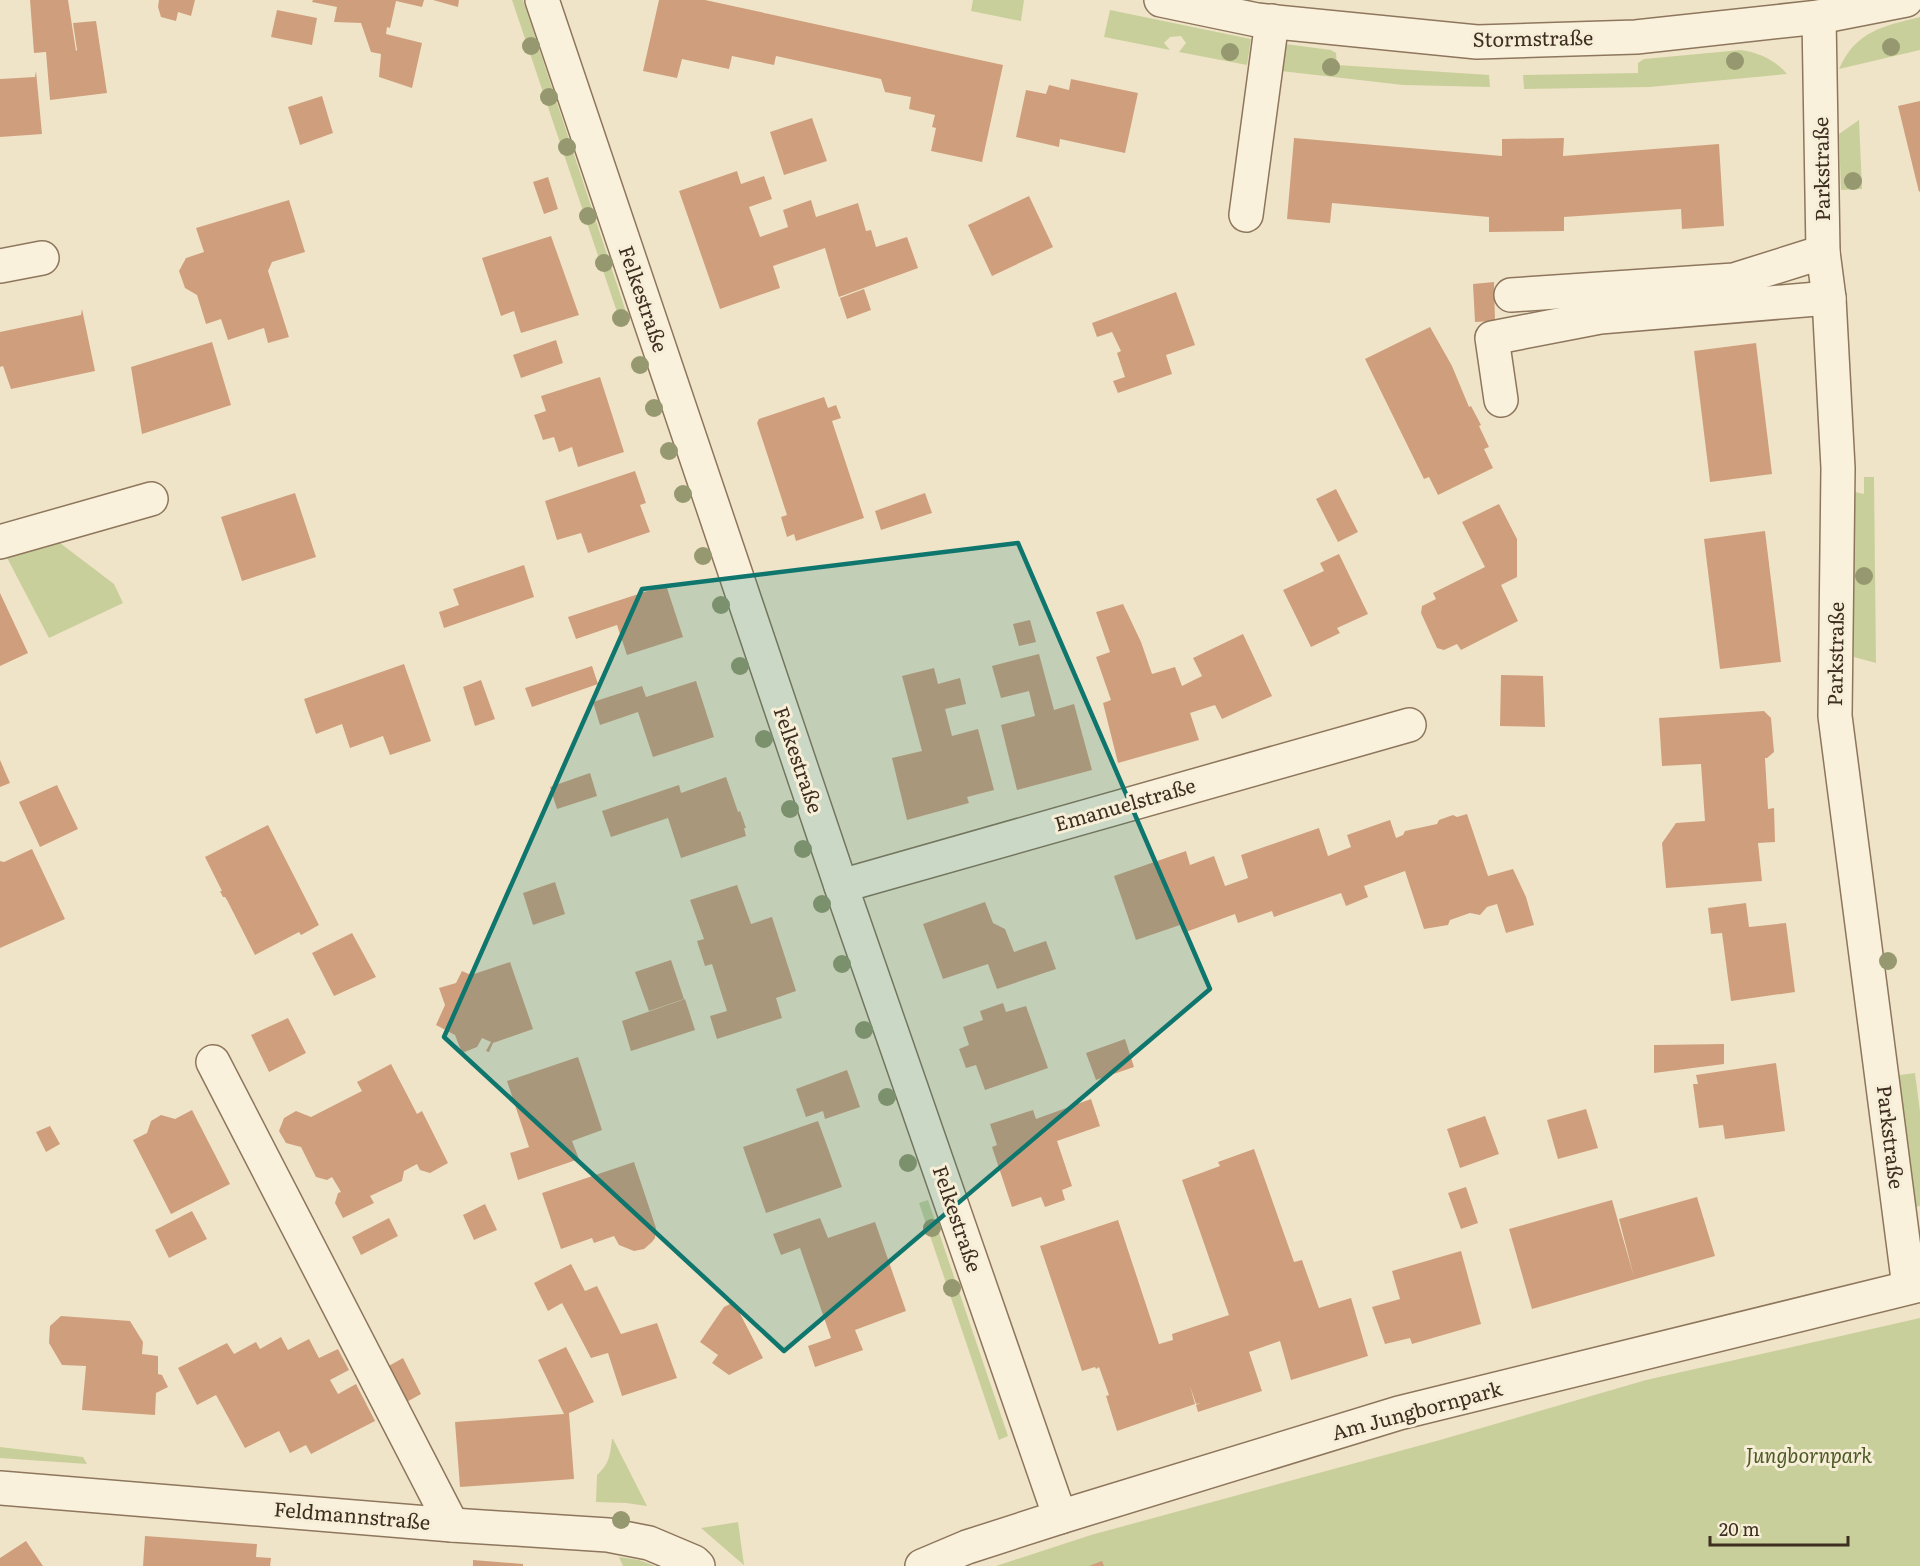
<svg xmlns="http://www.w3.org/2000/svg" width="1920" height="1566" viewBox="0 0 1920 1566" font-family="Literata,serif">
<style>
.green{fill:#c9cf9b}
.building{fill:#cf9f7d}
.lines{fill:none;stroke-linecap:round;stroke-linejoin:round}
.minor-casing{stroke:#8d765c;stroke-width:36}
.minor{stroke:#faf1dc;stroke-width:33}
.tree{fill:#96986f}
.marked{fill:#0f766e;fill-opacity:0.2;stroke:#0f766e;stroke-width:4.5;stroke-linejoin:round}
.labels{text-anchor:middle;stroke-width:6;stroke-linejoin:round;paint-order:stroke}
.street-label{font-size:20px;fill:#3d2e20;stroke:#f7eed8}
.park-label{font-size:20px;font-style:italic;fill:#4d5a26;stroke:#f7eed8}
</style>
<rect width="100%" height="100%" fill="#f0e4c8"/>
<g class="green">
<polygon points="512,0 523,0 628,318 620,321"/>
<polygon points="973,0 1024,0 1021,21 971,11"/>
<polygon points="1110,10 1251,39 1247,65 1179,52 1186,43 1181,36 1170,37 1164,43 1170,50 1104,37"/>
<path d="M1920,17v33l-81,19c17,-38 44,-43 81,-52z"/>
<polygon points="1285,44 1331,50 1336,53 1337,65 1489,75 1490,87 1403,85 1281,71"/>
<path d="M1741,50c19,3 34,10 46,24l-137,13 -126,2 -1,-14 115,-2v-10l6,-4z"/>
<polygon points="1859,120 1862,189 1841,190 1839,134"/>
<polygon points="1864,477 1874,477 1876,663 1854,657 1851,491 1864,494"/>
<polygon points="56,540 114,584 123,603 49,638 5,554"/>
<polygon points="1915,1073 1920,1112 1920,1206 1910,1208 1893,1076"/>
<polygon points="928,1200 1008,1436 999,1440 919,1203"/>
<polygon points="1920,1318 1920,1566 996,1566 1091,1535 1440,1440 1646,1380"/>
<path d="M612,1439h1l34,67 -21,-3 -30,-1 1,-27c12,-11 13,-19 15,-36z"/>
<polygon points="0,1447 83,1457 87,1464 0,1458"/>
<polygon points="738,1522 744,1565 745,1566 701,1528"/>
<polygon points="619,1557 639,1560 655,1566 623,1566"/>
</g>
<g class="building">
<polygon points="30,0 68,0 76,51 77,50 73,23 96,21 107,93 50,100 46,52 34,53"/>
<polygon points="159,0 195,0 191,16 178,12 176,21 161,17 158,7"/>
<polygon points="313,0 424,0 422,7 396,1 390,28 387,27 386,34 422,43 412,88 379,77 381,54 371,52 361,23 334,22 337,7 312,2"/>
<polygon points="433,0 459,0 458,7"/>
<polygon points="659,0 705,0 1003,65 982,162 931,151 936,128 932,127 935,115 909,109 911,97 885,92 881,79 776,56 774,65 732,56 729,69 682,59 677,78 643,71"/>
<polygon points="277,10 317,18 312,45 271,37"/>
<polygon points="36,71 42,134 0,137 0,79 35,77"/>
<polygon points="1071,79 1138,93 1125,153 1060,139 1059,147 1016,137 1026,90 1046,94 1049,85 1069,90"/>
<polygon points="322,96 333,133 300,145 288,107"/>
<polygon points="1920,101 1920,191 1919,192 1898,106"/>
<polygon points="812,118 827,161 784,175 770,132"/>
<polygon points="1294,138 1502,156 1502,139 1564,138 1563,156 1719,144 1724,226 1682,229 1681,209 1564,217 1564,231 1489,232 1489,217 1332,203 1330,223 1287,219"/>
<polygon points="737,171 741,184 764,176 772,199 749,207 760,237 788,227 783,210 811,200 816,217 858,203 866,231 871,230 876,247 907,237 918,268 839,297 825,248 773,266 780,288 720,309 679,191"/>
<polygon points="548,177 558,209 544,214 533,182"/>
<polygon points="1029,196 1053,247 992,276 968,225"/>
<polygon points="289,200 305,252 272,262 268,271 289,337 268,343 264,328 228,340 221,319 206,324 197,295 185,288 179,271 186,258 204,252 196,228"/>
<polygon points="551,236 579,315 521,333 514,311 501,316 482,258"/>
<polygon points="1494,282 1495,321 1475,322 1473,284"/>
<polygon points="864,289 871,310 847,319 840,298"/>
<polygon points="1176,292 1195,345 1166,355 1172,374 1118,393 1113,381 1125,377 1117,353 1121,351 1112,332 1097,337 1092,323"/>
<polygon points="82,309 95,371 11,389 3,366 0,367 0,332 81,315"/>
<polygon points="1430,327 1452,366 1469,407 1471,406 1481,425 1479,426 1489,447 1484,449 1493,468 1438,495 1429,477 1424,479 1365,359"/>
<polygon points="556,340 563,363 521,378 513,355"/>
<polygon points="212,342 231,405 142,434 131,367"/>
<polygon points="1756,343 1772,474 1710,482 1694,351"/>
<polygon points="600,377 624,452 578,467 572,447 559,452 554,437 543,440 534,415 546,411 541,396"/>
<polygon points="824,397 828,408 836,405 841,418 832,421 864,518 796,541 794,534 787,537 781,517 787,515 757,423 759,419"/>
<polygon points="635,471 646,503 640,505 650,532 588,553 581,533 557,540 545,501"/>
<polygon points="1336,489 1358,532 1338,542 1316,499"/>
<polygon points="295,493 316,557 242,581 221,517"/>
<polygon points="925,493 932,513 881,530 875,511"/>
<polygon points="1499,504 1517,539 1517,577 1501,585 1518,621 1461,650 1457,644 1444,650 1437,648 1421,613 1422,606 1436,599 1433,593 1485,567 1462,522"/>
<polygon points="1765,531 1781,662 1720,669 1704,539"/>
<polygon points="1339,554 1368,614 1337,628 1340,633 1311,647 1283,590 1324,571 1320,563"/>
<polygon points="524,565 534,597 444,628 439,612 459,605 453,589"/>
<polygon points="666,585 683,637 627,655 617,625 576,639 568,617"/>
<polygon points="0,593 28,653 0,666"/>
<polygon points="1123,604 1141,642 1152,674 1175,667 1182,686 1202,676 1193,658 1243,634 1272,696 1222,719 1215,705 1190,713 1199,740 1118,763 1103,703 1111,700 1096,657 1110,652 1096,612"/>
<polygon points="1030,620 1036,642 1019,646 1013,624"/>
<polygon points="1039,654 1054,710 1074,704 1092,770 1017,790 1001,725 1035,716 1029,691 1001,698 992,666"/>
<polygon points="404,664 431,741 390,755 383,736 350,748 342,724 316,734 304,699"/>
<polygon points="592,666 598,684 532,707 525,688"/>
<polygon points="934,668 938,684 960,678 966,704 945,709 952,736 978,729 994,790 967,797 969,803 907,820 892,758 922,751 902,676"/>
<polygon points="1501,675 1543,676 1545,727 1500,726"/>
<polygon points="481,680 495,719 475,726 463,687"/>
<polygon points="696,681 714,737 653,757 638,712 600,725 593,702 642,686 646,697"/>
<polygon points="1764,711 1771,718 1774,752 1767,758 1765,758 1768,809 1774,808 1775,842 1758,843 1762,881 1666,888 1662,843 1676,823 1705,821 1701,764 1662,766 1659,718"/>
<polygon points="0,760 10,783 0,787"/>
<polygon points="590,773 597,796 557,809 550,787"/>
<polygon points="726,777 738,812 740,811 746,828 744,828 746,836 681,858 668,818 611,837 602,811 679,785 681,793"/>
<polygon points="57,785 78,829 40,847 19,802"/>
<polygon points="1467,814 1488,876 1513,869 1526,897 1534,925 1506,933 1497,904 1487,907 1480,915 1470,913 1450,920 1448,925 1424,929 1405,871 1364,886 1368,897 1346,906 1341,893 1274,917 1272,911 1238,923 1235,914 1183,933 1180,925 1136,940 1114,876 1186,851 1190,865 1214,856 1225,886 1248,878 1241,855 1319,828 1328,856 1351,847 1347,835 1390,820 1396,838 1403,835 1405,831 1437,824 1439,820 1453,815 1457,817"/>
<polygon points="268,825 319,925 301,935 299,932 255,955 227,900 225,897 223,897 220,891 222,891 205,857"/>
<polygon points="32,849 65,919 0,948 0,861 4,862"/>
<polygon points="555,882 565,914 533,925 523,893"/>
<polygon points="737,885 751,924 772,917 796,991 776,998 782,1018 717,1039 710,1016 727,1011 712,964 705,966 697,941 704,939 690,900"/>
<polygon points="985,902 993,923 1005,929 1014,952 1046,941 1056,969 997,989 988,964 943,979 923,924"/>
<polygon points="1746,903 1749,927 1786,923 1795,992 1731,1001 1722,933 1711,934 1708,908"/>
<polygon points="352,933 376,977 334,996 312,953"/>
<polygon points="671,960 684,999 649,1011 635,972"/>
<polygon points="510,962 533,1029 493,1043 489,1052 486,1051 491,1042 482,1038 477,1047 462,1053 455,1035 436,1025 445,1005 439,988 456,983 462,971 471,975"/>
<polygon points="685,999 695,1030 631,1051 622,1021"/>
<polygon points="1003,1003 1006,1012 1026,1006 1048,1068 985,1090 976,1065 966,1068 959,1049 969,1045 963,1027 983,1020 980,1011"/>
<polygon points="288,1018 306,1053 269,1072 251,1035"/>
<polygon points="1125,1039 1134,1067 1096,1080 1086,1053"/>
<polygon points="1724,1044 1724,1064 1654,1073 1654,1045"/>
<polygon points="578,1057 602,1130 572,1141 579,1159 518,1180 510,1153 529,1147 507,1081"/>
<polygon points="1776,1063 1785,1131 1725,1139 1723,1125 1699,1128 1693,1084 1698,1084 1696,1075"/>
<polygon points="391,1064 417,1114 422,1111 448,1163 430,1173 420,1170 417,1164 404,1171 402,1181 370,1196 374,1203 343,1218 335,1203 338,1193 341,1192 332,1177 327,1180 316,1177 301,1147 286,1143 279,1131 284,1118 296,1111 311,1117 362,1091 357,1082"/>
<polygon points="847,1070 860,1107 825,1119 823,1111 806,1117 796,1089"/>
<polygon points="1091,1099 1100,1126 1057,1141 1072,1186 1062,1190 1065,1200 1045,1207 1041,1197 1012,1207 992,1147 997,1145 990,1124 1033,1110 1036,1119"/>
<polygon points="1586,1109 1598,1148 1558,1159 1547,1120"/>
<polygon points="192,1110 230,1184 171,1214 133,1140 147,1133 151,1121 161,1115 175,1119"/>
<polygon points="1485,1116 1499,1154 1460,1168 1447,1129"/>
<polygon points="818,1121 842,1187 766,1213 743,1147"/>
<polygon points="50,1126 60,1144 46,1152 36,1132"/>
<polygon points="1254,1149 1294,1262 1302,1260 1319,1308 1351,1298 1368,1356 1291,1380 1280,1341 1249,1352 1262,1391 1198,1412 1196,1405 1200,1403 1196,1404 1190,1386 1195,1404 1117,1431 1106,1396 1109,1395 1099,1367 1096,1369 1095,1367 1082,1371 1040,1246 1118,1220 1159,1344 1173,1340 1172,1334 1229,1315 1182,1180 1220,1166 1218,1162"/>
<polygon points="634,1162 656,1228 655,1238 652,1242 644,1249 634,1251 619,1245 614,1236 594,1243 592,1238 561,1249 542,1193"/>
<polygon points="1466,1187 1478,1223 1461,1229 1448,1193"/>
<polygon points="1697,1197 1715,1256 1532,1309 1509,1229 1612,1200 1634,1277 1619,1219"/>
<polygon points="485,1204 497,1230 474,1240 463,1215"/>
<polygon points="192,1211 207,1239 169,1258 155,1230"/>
<polygon points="389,1218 398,1236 361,1255 352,1237"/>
<polygon points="820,1218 828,1238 875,1222 906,1311 855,1330 863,1350 815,1367 808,1346 831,1338 800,1248 781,1255 773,1234"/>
<polygon points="1461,1251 1481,1324 1412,1344 1410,1338 1385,1344 1372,1307 1400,1299 1392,1271"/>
<polygon points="571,1264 585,1291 597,1286 621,1334 657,1323 677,1378 622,1396 608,1353 591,1358 562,1303 548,1311 534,1283"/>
<polygon points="734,1302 763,1358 729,1375 712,1363 718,1355 700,1342 724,1307"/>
<polygon points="61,1316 130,1321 143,1342 142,1354 158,1356 158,1374 162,1375 168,1387 156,1393 155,1415 82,1410 86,1366 62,1365 49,1343 50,1326"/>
<polygon points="281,1337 288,1350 309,1339 319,1358 338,1349 349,1370 330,1380 338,1394 356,1384 375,1421 311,1454 306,1445 290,1453 279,1431 245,1448 216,1395 197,1405 178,1368 227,1343 234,1354 256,1342 260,1349"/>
<polygon points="566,1347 594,1402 569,1413 574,1479 460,1487 455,1422 564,1414 538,1360"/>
<polygon points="403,1358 421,1394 403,1404 385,1368"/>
<polygon points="145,1536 257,1544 256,1557 271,1558 270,1566 143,1566"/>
<polygon points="26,1541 43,1566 0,1566 0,1558"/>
<polygon points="473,1560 523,1564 523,1566 473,1566"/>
<polygon points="1102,1561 1104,1566 1089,1566"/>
</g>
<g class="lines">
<g class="minor-casing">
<g id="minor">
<polyline points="542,0 841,886 1060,1517"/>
<polyline points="1161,0 1257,20 1477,42 1636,37 1819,17 1906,0"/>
<polyline points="1819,17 1823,252 1829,298 1838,468 1835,716 1909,1287"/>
<polyline points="1246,215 1272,21"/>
<polyline points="0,266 42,258"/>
<polyline points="1511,295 1734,280 1823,252"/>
<polyline points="1501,400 1492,338 1600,317 1829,298"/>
<polyline points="0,542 151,499"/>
<polyline points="841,886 1409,725"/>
<polyline points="213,1062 452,1525"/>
<polyline points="0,1488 452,1525 608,1535 649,1543 694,1562 698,1566"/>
<polyline points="922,1566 967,1547 1060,1517 1399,1413 1920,1285"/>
</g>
</g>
<use href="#minor" class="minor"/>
</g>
<g class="tree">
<circle cx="531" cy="46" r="9"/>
<circle cx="1891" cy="47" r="9"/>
<circle cx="1230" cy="52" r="9"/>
<circle cx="1735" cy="61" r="9"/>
<circle cx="1331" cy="67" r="9"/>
<circle cx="549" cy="97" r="9"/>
<circle cx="567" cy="147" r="9"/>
<circle cx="1853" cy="181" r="9"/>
<circle cx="588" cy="216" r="9"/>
<circle cx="604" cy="263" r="9"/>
<circle cx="621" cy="318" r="9"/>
<circle cx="640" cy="365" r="9"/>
<circle cx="654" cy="408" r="9"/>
<circle cx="669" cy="451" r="9"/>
<circle cx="683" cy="494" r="9"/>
<circle cx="703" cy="556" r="9"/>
<circle cx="1864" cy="576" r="9"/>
<circle cx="721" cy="605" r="9"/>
<circle cx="740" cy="666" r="9"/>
<circle cx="764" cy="739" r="9"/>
<circle cx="790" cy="809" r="9"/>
<circle cx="803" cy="849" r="9"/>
<circle cx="822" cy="904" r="9"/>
<circle cx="1888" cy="961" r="9"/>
<circle cx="842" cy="964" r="9"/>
<circle cx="864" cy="1030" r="9"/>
<circle cx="887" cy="1097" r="9"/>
<circle cx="908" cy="1163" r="9"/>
<circle cx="932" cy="1228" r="9"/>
<circle cx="952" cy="1288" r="9"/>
<circle cx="621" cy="1520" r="9"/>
</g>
<path class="marked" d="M1018,543l192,446 -426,362 -340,-314 198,-448z"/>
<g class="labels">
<g class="street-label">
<text transform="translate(1533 39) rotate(-1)" y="7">Stormstraße</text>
<text transform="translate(1822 169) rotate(-91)" y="7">Parkstraße</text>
<text transform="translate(643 299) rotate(71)" y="7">Felkestraße</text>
<text transform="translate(1836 654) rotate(-89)" y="7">Parkstraße</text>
<text transform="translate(798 760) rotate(71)" y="7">Felkestraße</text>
<text transform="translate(1125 805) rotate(-16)" y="7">Emanuelstraße</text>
<text transform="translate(1890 1137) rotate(83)" y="7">Parkstraße</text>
<text transform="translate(957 1219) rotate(71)" y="7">Felkestraße</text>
<text transform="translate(1417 1411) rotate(-15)" y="7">Am Jungbornpark</text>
<text transform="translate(352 1516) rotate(5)" y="7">Feldmannstraße</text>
</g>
<g class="park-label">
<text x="1809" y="1463">Jungbornpark</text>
</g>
</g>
<path d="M1710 1536v9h138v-9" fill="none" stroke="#3d2e20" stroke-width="3"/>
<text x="1719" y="1536" font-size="18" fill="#3d2e20" stroke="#f7eed8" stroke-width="4.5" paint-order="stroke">20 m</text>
</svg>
